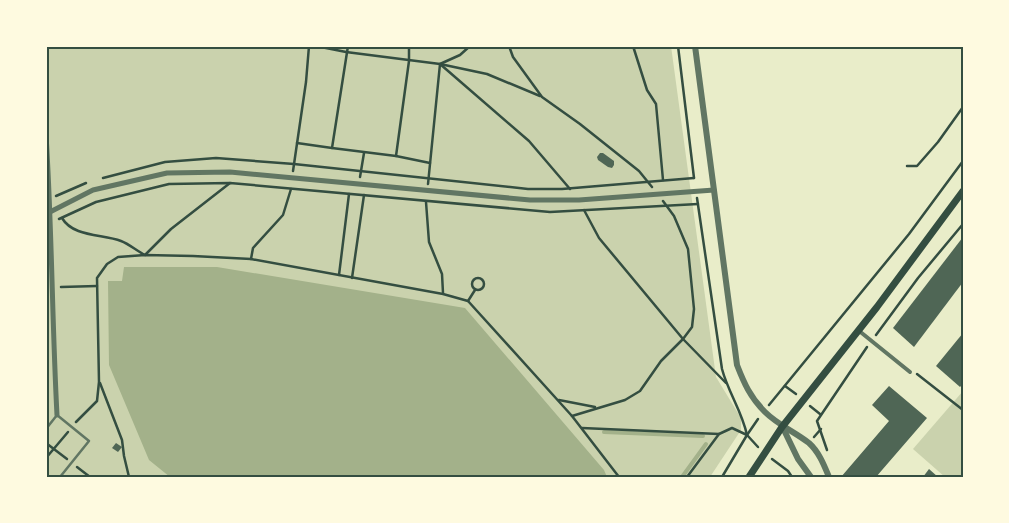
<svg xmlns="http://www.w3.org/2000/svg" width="1009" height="523" viewBox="0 0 1009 523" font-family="'IBM Plex Sans',sans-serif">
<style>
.green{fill:#cad2ad}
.water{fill:#a3b18a}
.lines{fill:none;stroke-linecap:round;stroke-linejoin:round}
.stream{stroke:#a3b18a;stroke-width:4}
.building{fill:#4f6655}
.path{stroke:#344e41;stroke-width:2.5}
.service{stroke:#617663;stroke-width:2.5}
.pedestrian{stroke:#617663;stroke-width:4}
.minor{stroke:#617663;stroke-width:5}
.tertiary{stroke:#617663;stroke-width:6}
.secondary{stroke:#344e41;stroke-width:7}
.neatline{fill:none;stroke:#344e41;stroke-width:2}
</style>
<rect width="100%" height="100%" fill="#e9edc9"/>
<g class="green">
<polygon points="46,46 671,46 716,377 741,418 741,430 710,477 46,477"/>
<polygon points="963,391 963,477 945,477 913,449"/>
</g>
<polygon class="water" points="124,267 217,267 465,308 604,470 607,477 170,477 149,460 109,365 108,281 122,281"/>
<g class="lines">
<g class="stream">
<polyline points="604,432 703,436"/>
<polyline points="682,477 706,444"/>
</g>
</g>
<g class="building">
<polygon points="600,153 603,153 614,161 614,165 612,168 608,167 598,160 597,157"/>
<polygon points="963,237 963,282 914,347 893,328"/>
<polygon points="963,333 963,384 960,387 936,366"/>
<polygon points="889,386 927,418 876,477 841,477 889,421 872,405"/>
<polygon points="116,443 122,447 118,452 112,448"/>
<polygon points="929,469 938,477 923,477"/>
</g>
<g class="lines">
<g class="path">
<polyline points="316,46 346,52 440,64 487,74 540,96"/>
<polyline points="348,46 332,148 396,156 409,61 409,46"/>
<polyline points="509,46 513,57 542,97 580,124 639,171 652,187"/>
<polyline points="633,46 647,90 656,104 663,180"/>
<polyline points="678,46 694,178"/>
<polyline points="440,64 529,141 570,189"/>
<polyline points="297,143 332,148"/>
<polyline points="396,156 430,163"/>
<polyline points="907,166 917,166 938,142 963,107"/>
<polyline points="293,171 306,82 309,46"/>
<polyline points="360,177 364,153"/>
<polyline points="103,178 165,162 216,158 294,164 528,189 562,189 694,178"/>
<polyline points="428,184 440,64 460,55 470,46"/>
<polyline points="56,196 86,183"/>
<path d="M697,198l25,171c6,23 20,42 25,66"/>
<polyline points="426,202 429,242 442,274 443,293"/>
<polyline points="584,210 599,238 683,339 726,383"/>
<path d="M62,218c11,19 40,16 59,23 8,3 16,10 24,14l26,-26 59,-46"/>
<polyline points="59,219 96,202 169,184 230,183 550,212 698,204"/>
<polyline points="251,259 253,248 283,215 291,189"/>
<polyline points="339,275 349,194"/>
<circle cx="478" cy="284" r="6"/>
<polyline points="352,278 364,195"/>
<polyline points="61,287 97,286"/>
<polyline points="468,301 475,290"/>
<polyline points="876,335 918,278 963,224"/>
<polyline points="917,374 963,410"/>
<polyline points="100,383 122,440 124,456 129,477"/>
<polyline points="785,386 796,394"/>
<polyline points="559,400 595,407"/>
<polyline points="769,405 909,234 963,161"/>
<polyline points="810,406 820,414"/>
<polyline points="76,422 97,401 99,382 97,278 107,264 118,257 145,255 193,256 251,259 443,294 468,301 572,416"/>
<polyline points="582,428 719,434"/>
<polyline points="814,437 821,429"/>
<polyline points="46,443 67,459"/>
<polyline points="827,450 817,421 867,347"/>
<polyline points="46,458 68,432"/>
<polyline points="772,459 788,471 792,477"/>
<polyline points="77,467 90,477"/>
<polyline points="619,477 572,416 625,400 640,391 661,361 683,339 692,327 694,309 688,249 674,216 663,201"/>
<polyline points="687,477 719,434 732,428 747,435 758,447"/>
<polyline points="722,477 747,435 758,419"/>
</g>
<polyline class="service" points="46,429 57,415 89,441 60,477"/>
<polyline class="pedestrian" points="858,330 910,372"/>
<g class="minor">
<path d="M46,135c6,94 6,187 11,280"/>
<polyline points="46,214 93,190 167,173 230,172 530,200 579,200 714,190"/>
</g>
<g class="tertiary">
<path d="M695,46l42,319c7,18 13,32 28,47 13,13 30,20 44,31 10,9 15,22 20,34"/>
<polyline points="783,428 798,459 811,477"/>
</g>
<polyline class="secondary" points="749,477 782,427 877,307 963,191"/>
</g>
<rect width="1009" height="523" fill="none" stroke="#fefae0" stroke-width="95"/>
<rect x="48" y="48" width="914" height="428" class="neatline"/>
</svg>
